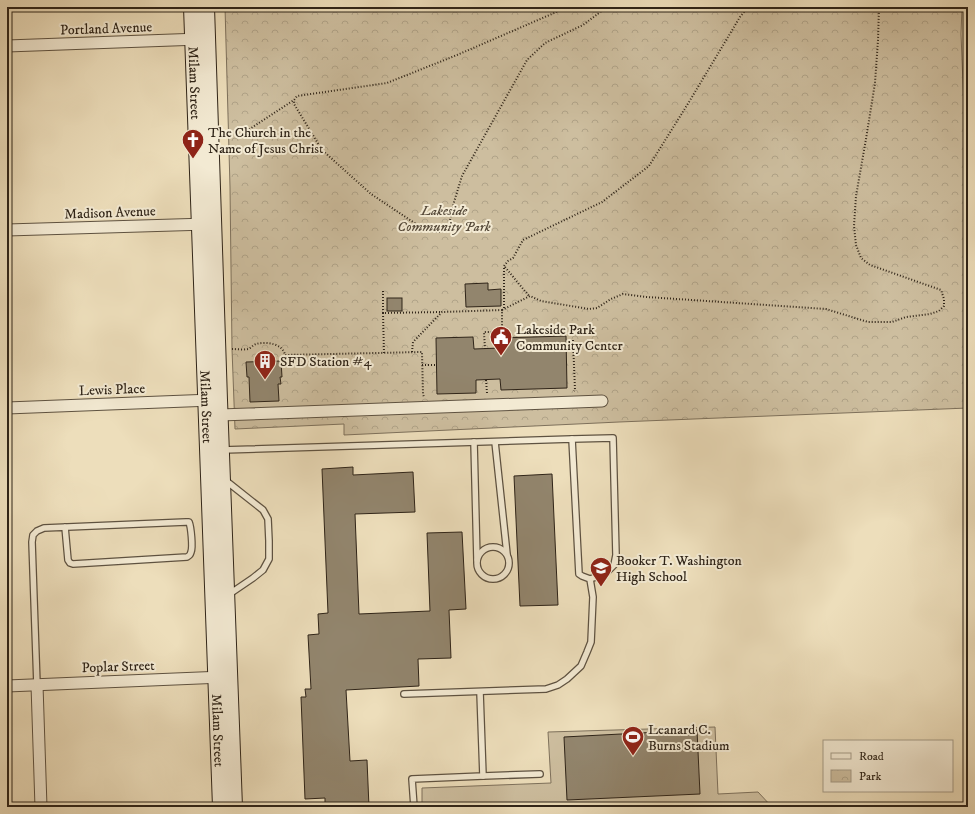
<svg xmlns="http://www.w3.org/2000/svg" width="975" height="814" viewBox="0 0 975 814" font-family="'IM FELL DW Pica',serif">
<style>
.park{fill:url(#park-crowns);stroke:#7e715c}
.garden{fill:#cdbe9f;stroke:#7e715c}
.building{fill:#92856d;stroke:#2f2418}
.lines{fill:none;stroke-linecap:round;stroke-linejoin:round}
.lane-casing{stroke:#5e5241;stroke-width:8}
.street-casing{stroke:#5e5241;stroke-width:13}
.secondary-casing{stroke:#2f2418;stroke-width:18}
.path{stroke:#2f2418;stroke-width:2;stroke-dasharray:1 2;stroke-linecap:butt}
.lane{stroke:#f3ead3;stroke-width:5.5}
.street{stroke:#f3ead3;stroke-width:11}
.secondary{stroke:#f3ead3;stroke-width:16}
.labels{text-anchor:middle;stroke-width:4;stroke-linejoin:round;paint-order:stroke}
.street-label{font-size:14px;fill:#2f2418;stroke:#f3ead3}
.poi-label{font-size:14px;fill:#2f2418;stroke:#f3ead3;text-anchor:start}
.park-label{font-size:14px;font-style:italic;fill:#564a3a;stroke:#f3ead3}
</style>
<defs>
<pattern id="park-crowns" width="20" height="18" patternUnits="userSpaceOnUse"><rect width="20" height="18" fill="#cdbe9f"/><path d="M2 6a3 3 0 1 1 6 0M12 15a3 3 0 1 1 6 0" fill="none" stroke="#b0a388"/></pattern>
</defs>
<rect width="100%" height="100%" fill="#eddebb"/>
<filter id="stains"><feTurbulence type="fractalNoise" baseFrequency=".005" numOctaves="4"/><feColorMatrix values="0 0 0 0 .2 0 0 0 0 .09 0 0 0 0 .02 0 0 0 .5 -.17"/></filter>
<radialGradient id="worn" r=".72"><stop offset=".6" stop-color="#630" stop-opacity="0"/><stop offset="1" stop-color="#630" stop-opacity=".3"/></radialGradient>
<polygon class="park" points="225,7 962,7 961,34 968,209 968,408 619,422 344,435 344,424 235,429 232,349 230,187"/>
<polygon class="garden" points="715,727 718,794 758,792 772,807 422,807 422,788 551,783 548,732"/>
<g class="building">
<polygon points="488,283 488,290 501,289 501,306 466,307 465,284"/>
<rect x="387" y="298" width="15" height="13"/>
<polygon points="566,336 567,388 501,390 500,379 476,380 476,393 437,394 436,338 473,337 474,349 500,348 500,338"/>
<polygon points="281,361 282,377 280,377 281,384 278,384 279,401 250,402 249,377 247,377 246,362"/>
<polygon points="353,467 353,475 413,472 415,512 355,514 359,614 430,611 427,533 462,532 466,609 449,610 451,658 418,659 419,686 346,690 350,761 367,760 369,807 325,807 325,798 305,799 301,697 306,697 305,689 311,689 308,635 319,634 318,614 328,613 322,469"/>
<polygon points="552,474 558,605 520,606 514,476"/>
<polygon points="697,730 700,794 567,800 564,737"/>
</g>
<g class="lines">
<g class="lane-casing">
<g id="lane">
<polyline points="572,439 613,438 616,555 614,565 605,574 590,579"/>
<polyline points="474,442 477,560"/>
<polyline points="495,442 507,554"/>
<polyline points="222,450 572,439 579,574 582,576 590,579 593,597 591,642 587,652 581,666 567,679 558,685 546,689 404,694"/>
<polyline points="225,480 263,510 268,519 269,541 269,559 263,570 253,578 228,595"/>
<circle cx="493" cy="563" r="16"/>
<path d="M37,685l-5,-143 1,-7 4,-4 7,-3 142,-6h3c2,5 4,25 2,30 -1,3 -1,3 -4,5l-114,7 -3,-1 -2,-3 -3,-33"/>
<polyline points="483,776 540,774"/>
<polyline points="414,807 412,779 483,776 480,692"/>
</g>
</g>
<g class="street-casing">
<g id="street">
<polyline points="7,46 200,39"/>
<polyline points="7,230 207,224"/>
<polyline points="7,408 212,400"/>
<polyline points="220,415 602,401"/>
<polyline points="37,685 41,807"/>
<polyline points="7,686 223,677"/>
</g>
</g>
<g class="secondary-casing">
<g id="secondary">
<path id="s1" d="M192,7l29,800"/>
<polyline points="206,7 219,400 234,807"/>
</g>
</g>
<g class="path">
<polyline points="568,7 457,55 387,83 297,96 294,100 294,104 322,150 371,194 425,230 432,232 440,232 445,230 449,225 454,202 462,176 527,60 545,43 583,25 607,7"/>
<polyline points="239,136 294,100"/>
<polyline points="505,267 529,296"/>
<polyline points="383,291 383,313"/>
<polyline points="504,308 504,266 508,261 513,258 523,240 602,202 649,166 689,102 740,17 748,7"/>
<polyline points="502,310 530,296 541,301 589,309 597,308 611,299 623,294 647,297 826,309 868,322 892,322 906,317 930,314 939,311 944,306 944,299 941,290 870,265 861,258 856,245 854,226 856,196 866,139 875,83 878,40 879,7"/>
<polyline points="573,340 575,390 574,391"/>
<path d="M232,349c5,0 11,1 16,0 3,-1 5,-4 8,-5 11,-3 27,0 29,11l137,-3 1,42 1,3"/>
<polyline points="412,352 413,342 442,312 502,310 502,332 484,332 485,349"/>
<polyline points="384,353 383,313 442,312"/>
<polyline points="422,365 437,365"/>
<polyline points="486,380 487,393"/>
</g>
<use href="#lane" class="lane"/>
<use href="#street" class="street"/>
<use href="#secondary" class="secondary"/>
</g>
<defs>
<g id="church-pin" transform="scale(1.15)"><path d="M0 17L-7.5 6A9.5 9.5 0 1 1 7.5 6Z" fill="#8f2418" stroke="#f3ead3"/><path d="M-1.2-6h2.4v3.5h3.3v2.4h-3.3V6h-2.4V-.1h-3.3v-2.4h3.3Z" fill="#fff"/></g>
<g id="civic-pin" transform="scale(1.15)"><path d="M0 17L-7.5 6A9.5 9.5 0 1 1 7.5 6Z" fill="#8f2418" stroke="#f3ead3"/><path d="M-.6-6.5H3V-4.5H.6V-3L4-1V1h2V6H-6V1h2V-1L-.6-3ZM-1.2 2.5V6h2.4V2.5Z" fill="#fff"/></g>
<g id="building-pin" transform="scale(1.15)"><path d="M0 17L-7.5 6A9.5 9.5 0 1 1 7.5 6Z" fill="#8f2418" stroke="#f3ead3"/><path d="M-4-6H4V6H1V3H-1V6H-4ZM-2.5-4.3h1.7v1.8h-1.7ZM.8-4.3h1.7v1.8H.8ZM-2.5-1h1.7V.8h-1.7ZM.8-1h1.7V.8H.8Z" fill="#fff"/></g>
<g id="school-pin" transform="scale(1.15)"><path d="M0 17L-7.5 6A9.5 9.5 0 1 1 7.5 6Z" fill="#8f2418" stroke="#f3ead3"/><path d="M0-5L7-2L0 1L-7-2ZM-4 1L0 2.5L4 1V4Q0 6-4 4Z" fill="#fff"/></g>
<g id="stadium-pin" transform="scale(1.15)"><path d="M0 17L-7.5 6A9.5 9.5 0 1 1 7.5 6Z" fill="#8f2418" stroke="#f3ead3"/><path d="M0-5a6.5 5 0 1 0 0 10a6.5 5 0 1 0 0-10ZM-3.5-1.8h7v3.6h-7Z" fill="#fff"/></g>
</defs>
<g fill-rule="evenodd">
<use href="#church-pin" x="193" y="140"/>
<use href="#civic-pin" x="501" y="337"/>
<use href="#building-pin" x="265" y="361"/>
<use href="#school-pin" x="601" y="568"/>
<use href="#stadium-pin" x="633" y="737"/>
</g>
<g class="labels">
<g class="street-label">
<text transform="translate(106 28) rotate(-2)" y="5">Portland Avenue</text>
<text dy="5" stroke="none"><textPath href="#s1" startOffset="76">Milam Street</textPath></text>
<text transform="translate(110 212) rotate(-2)" y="5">Madison Avenue</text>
<text transform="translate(112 389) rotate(-2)" y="5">Lewis Place</text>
<text dy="5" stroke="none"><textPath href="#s1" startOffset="400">Milam Street</textPath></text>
<text transform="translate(118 666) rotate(-2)" y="5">Poplar Street</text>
<text dy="5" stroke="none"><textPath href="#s1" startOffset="724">Milam Street</textPath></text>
</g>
<g class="poi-label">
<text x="208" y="137">The Church in the<tspan x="208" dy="16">Name of Jesus Christ</tspan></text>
<text x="516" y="334">Lakeside Park<tspan x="516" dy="16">Community Center</tspan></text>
<text x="280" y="366">SFD Station #4</text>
<text x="616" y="565">Booker T. Washington<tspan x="616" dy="16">High School</tspan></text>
<text x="648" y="734">Leanard C.<tspan x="648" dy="16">Burns Stadium</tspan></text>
</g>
<g class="park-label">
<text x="444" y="215">Lakeside<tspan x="444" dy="16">Community Park</tspan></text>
</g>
</g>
<rect width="975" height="814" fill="none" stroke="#eddebb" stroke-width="24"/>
<rect x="8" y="8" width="959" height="798" fill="none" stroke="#2f2418" stroke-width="2"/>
<rect x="12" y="12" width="951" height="790" fill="none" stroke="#2f2418"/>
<rect x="823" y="740" width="130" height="52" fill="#f3ead3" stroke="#a59b88"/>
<rect x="831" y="753" width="20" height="6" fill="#f3ead3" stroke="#a59b88"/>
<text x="859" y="760" font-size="12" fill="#2f2418">Road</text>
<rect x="831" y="770" width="20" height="12" fill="url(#park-crowns)" stroke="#a59b88"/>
<text x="859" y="780" font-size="12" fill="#2f2418">Park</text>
<rect width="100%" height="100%" filter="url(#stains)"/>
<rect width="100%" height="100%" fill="url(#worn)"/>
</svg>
